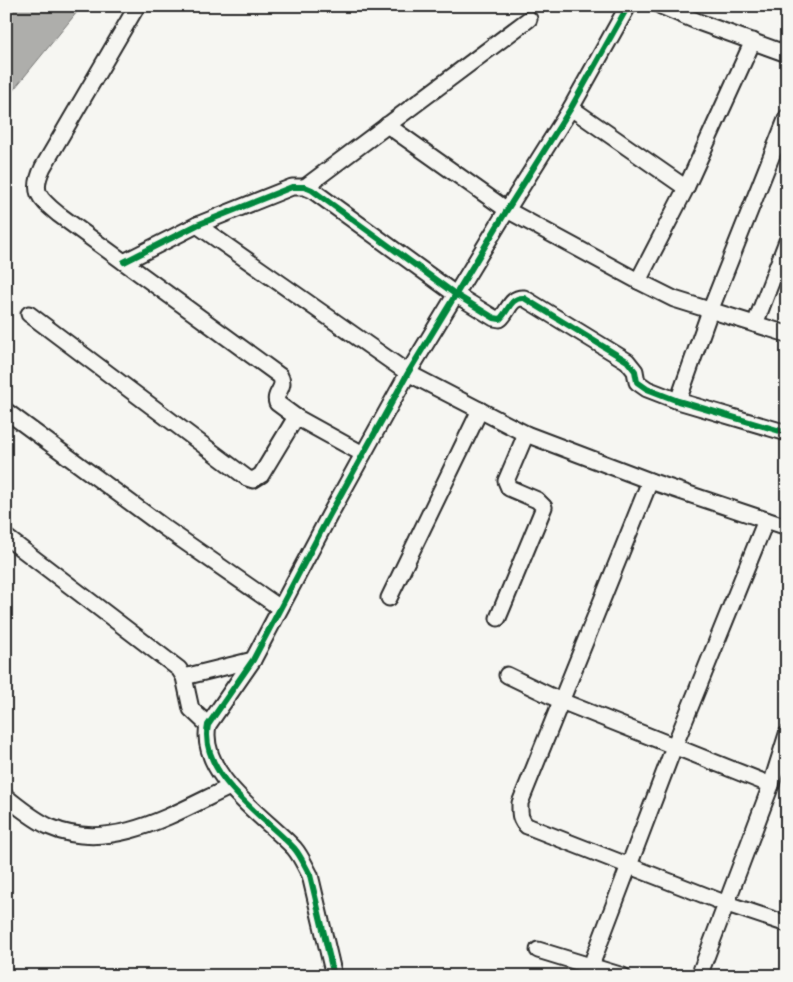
<svg xmlns="http://www.w3.org/2000/svg" width="793" height="982" viewBox="0 0 793 982" font-family="Itim,sans-serif">
<style>
.water{fill:#aeaeab;stroke:#7a7a78}
.lines{fill:none;stroke-linecap:round;stroke-linejoin:round}
.minor-casing{stroke:#2b2b2b;stroke-width:19}
.minor{stroke:#f6f6f2;stroke-width:15}
.cycleway-casing{stroke:#f6f6f2;stroke-width:9}
.cycleway{stroke:#00873e;stroke-width:6}
</style>
<rect width="100%" height="100%" fill="#f6f6f2"/>
<filter id="ink" filterUnits="userSpaceOnUse"><feTurbulence type="fractalNoise" baseFrequency=".02" numOctaves="2"/><feDisplacementMap in="SourceGraphic" scale="10" xChannelSelector="R" yChannelSelector="G"/><feConvolveMatrix kernelMatrix="1 2 1 2 8 2 1 2 1" color-interpolation-filters="sRGB"/></filter>
<g filter="url(#ink)">
<polygon class="water" points="6,6 82,6 6,99"/>
<g class="lines">
<g class="minor-casing">
<g id="minor">
<path d="M137,6l-94,161c-12,25 -4,31 15,47l222,162c7,12 -7,17 -3,27l19,14 67,37"/>
<polyline points="661,6 701,23 787,54"/>
<polyline points="571,108 686,188"/>
<polyline points="387,125 507,210 638,281 674,299 787,334"/>
<polyline points="305,187 529,19"/>
<polyline points="197,225 408,373 526,434 650,481 787,527"/>
<path d="M124,262l73,-37 95,-38h13l7,3 143,104 39,24 6,1c9,-8 10,-22 24,-21l103,63 8,10 2,11 10,7 31,12 109,32"/>
<polyline points="638,281 686,188 753,41"/>
<polyline points="29,314 247,478 253,480 261,475 296,417"/>
<polyline points="755,324 787,241"/>
<polyline points="678,401 710,311 787,117"/>
<polyline points="6,411 165,528 280,608"/>
<path d="M650,481l-130,322c0,10 -1,16 7,23l200,78 60,20"/>
<polyline points="6,537 179,669 184,677 191,709 208,725"/>
<polyline points="389,598 480,410"/>
<polyline points="498,618 544,507 537,500 509,488 506,481 526,434"/>
<polyline points="507,675 561,701 771,785"/>
<polyline points="184,677 253,660"/>
<path d="M6,797c14,11 28,23 44,30 61,27 126,-15 180,-40"/>
<polyline points="538,950 623,976"/>
<path d="M334,976l-24,-101c-5,-9 -9,-19 -16,-27 -29,-31 -96,-73 -86,-123l45,-65 76,-144 79,-143 99,-163 64,-102 57,-102"/>
<polyline points="587,976 674,747 766,520"/>
<polyline points="699,976 771,785 787,734"/>
</g>
</g>
<use href="#minor" class="minor"/>
<g class="cycleway-casing">
<g id="cycleway">
<path d="M124,262l73,-37 95,-38h13l7,3 143,104 39,24 6,1c9,-8 10,-22 24,-21l103,63 8,10 2,11 10,7 31,12 109,32"/>
<path d="M334,976l-24,-101c-5,-9 -9,-19 -16,-27 -29,-31 -96,-73 -86,-123l45,-65 76,-144 79,-143 99,-163 64,-102 57,-102"/>
</g>
</g>
<use href="#cycleway" class="cycleway"/>
</g>
</g>
<rect width="793" height="982" fill="none" stroke="#f6f6f2" stroke-width="25"/>
<rect x="12" y="12" width="768" height="957" fill="none" stroke="#2b2b2b" stroke-width="2" filter="url(#ink)"/>
</svg>
